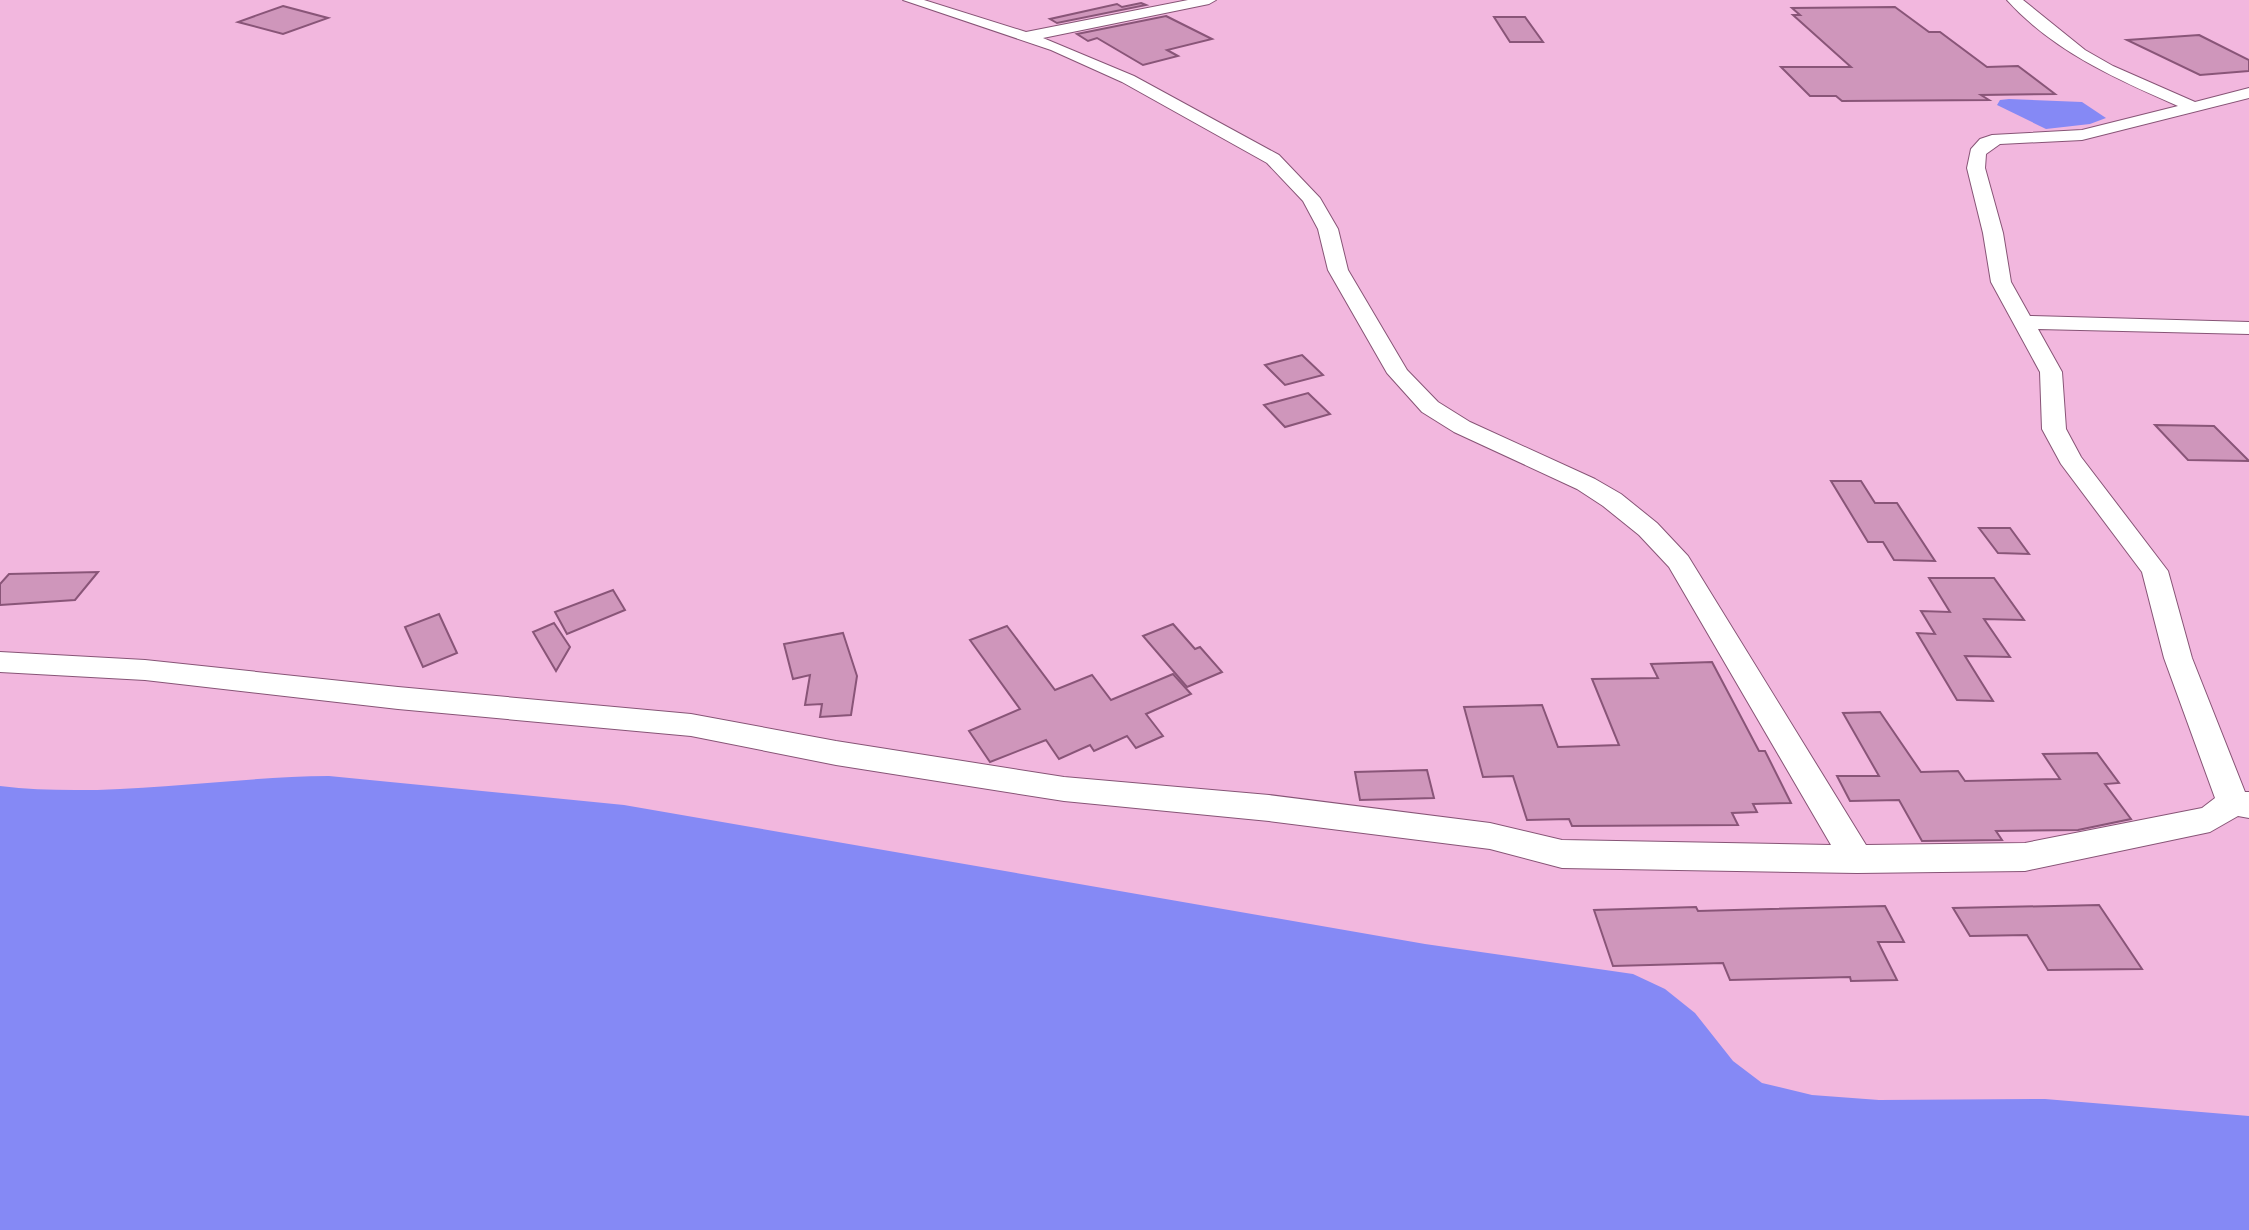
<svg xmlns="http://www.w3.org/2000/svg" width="2249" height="1230" viewBox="0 0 2249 1230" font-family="Barlow,sans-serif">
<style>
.water{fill:#8589f5}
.building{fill:#cf96bb;stroke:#895578;stroke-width:2}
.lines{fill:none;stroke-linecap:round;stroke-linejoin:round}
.street-casing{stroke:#875476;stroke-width:2}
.street{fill:#fff;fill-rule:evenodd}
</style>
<rect width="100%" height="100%" fill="#f2b7de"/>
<g class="water">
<polygon points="2009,99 2082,102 2106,118 2090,124 2046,129 1997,105 2000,100"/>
<path d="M329,776l295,29 801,139 208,30 32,15 30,24 38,48 29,22 50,12 67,5 166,-1 204,17v114h-2249v-444c110,13 219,-9 329,-10z"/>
</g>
<g class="building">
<polygon points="1141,3 1146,5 1057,23 1050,19 1117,4 1122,7"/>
<polygon points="283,6 328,18 283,34 238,22"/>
<polygon points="1895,7 1929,32 1940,32 1987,67 2018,66 2055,94 1981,95 1989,100 1842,101 1836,96 1810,96 1781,67 1851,67 1793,15 1800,15 1792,8"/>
<polygon points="1166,16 1212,39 1167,50 1178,56 1143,65 1097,38 1088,41 1077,34"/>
<polygon points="1494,17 1525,17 1543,42 1510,42"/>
<polygon points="2199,35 2249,60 2249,71 2200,75 2127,40"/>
<polygon points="1302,355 1323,375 1285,385 1265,365"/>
<polygon points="1308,393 1330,414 1285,427 1264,405"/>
<polygon points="2155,425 2214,426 2249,461 2188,460"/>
<polygon points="1831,481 1861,481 1875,503 1897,503 1935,561 1894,560 1883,542 1868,542"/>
<polygon points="1979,528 2010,528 2029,554 1998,553"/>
<polygon points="98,572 75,600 0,605 0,584 9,574"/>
<polygon points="1929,578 1994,578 2024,620 1984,619 2010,657 1965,656 1993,701 1957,700 1917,633 1935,634 1921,611 1950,612"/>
<polygon points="613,590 625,610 567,634 555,612"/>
<polygon points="439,614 457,653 423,667 405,627"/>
<polygon points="554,623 570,647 556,671 533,632"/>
<polygon points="1173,624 1195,649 1200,647 1222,672 1187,687 1143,636"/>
<polygon points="1007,626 1055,690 1092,675 1111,700 1173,674 1191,694 1146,714 1163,736 1136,748 1127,736 1094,751 1090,745 1059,759 1046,740 990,762 969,731 1020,709 970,640"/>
<polygon points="843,633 857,676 851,715 820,717 822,704 805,705 810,675 793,679 784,644"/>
<polygon points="1712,662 1759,751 1765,751 1791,803 1753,804 1757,812 1732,813 1738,825 1572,826 1569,819 1527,820 1513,776 1483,777 1464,707 1542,705 1558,747 1619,745 1592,679 1658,678 1651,664"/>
<polygon points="1880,712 1921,772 1958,771 1965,781 2060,779 2043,754 2097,753 2119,783 2105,784 2131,819 2078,830 1996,831 2002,840 1922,841 1899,800 1850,801 1837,776 1879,776 1843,713"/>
<polygon points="1427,770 1434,798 1360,800 1355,772"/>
<polygon points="2099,905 2142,969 2048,970 2027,935 1970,936 1953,908"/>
<polygon points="1885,906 1904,942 1878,942 1897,980 1851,981 1850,977 1730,980 1723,963 1613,966 1594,910 1696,907 1698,911"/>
</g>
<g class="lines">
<g class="street-casing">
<path id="street" d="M903,0h21l102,32 162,-32h28l-7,4 -166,34 91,38 145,79 41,43 18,31 10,41 59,100 31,32 32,20 125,57 26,15 36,29 31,33 178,289 159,-2 177,-35 13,-10 -51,-140 -22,-86 -81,-108 -19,-35 -2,-57 -49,-90 -8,-49 -16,-65 4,-19 9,-10 12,-4 90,-5 96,-24c-62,-27 -125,-55 -171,-106h16l62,50 28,16 82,36 54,-14v10l-167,42 -82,4 -14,10 -1,14 18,65 8,49 19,34 219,6v12l-211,-5 24,43 4,57 15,28 87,114 24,87 53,134h4v26l-11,-2 -28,16 -185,39 -168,2 -295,-5 -72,-19 -221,-28 -205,-20 -228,-36 -145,-29 -293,-27 -253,-29 -145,-8v-20l145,8 253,27 293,27 145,27 228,36 205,18 221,28 72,17 269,5 -162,-278 -30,-32 -36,-29 -26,-17 -123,-57 -32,-20 -35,-39 -59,-103 -10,-41 -15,-28 -36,-38 -145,-81 -71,-32z"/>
</g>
<use href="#street" class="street"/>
</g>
</svg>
